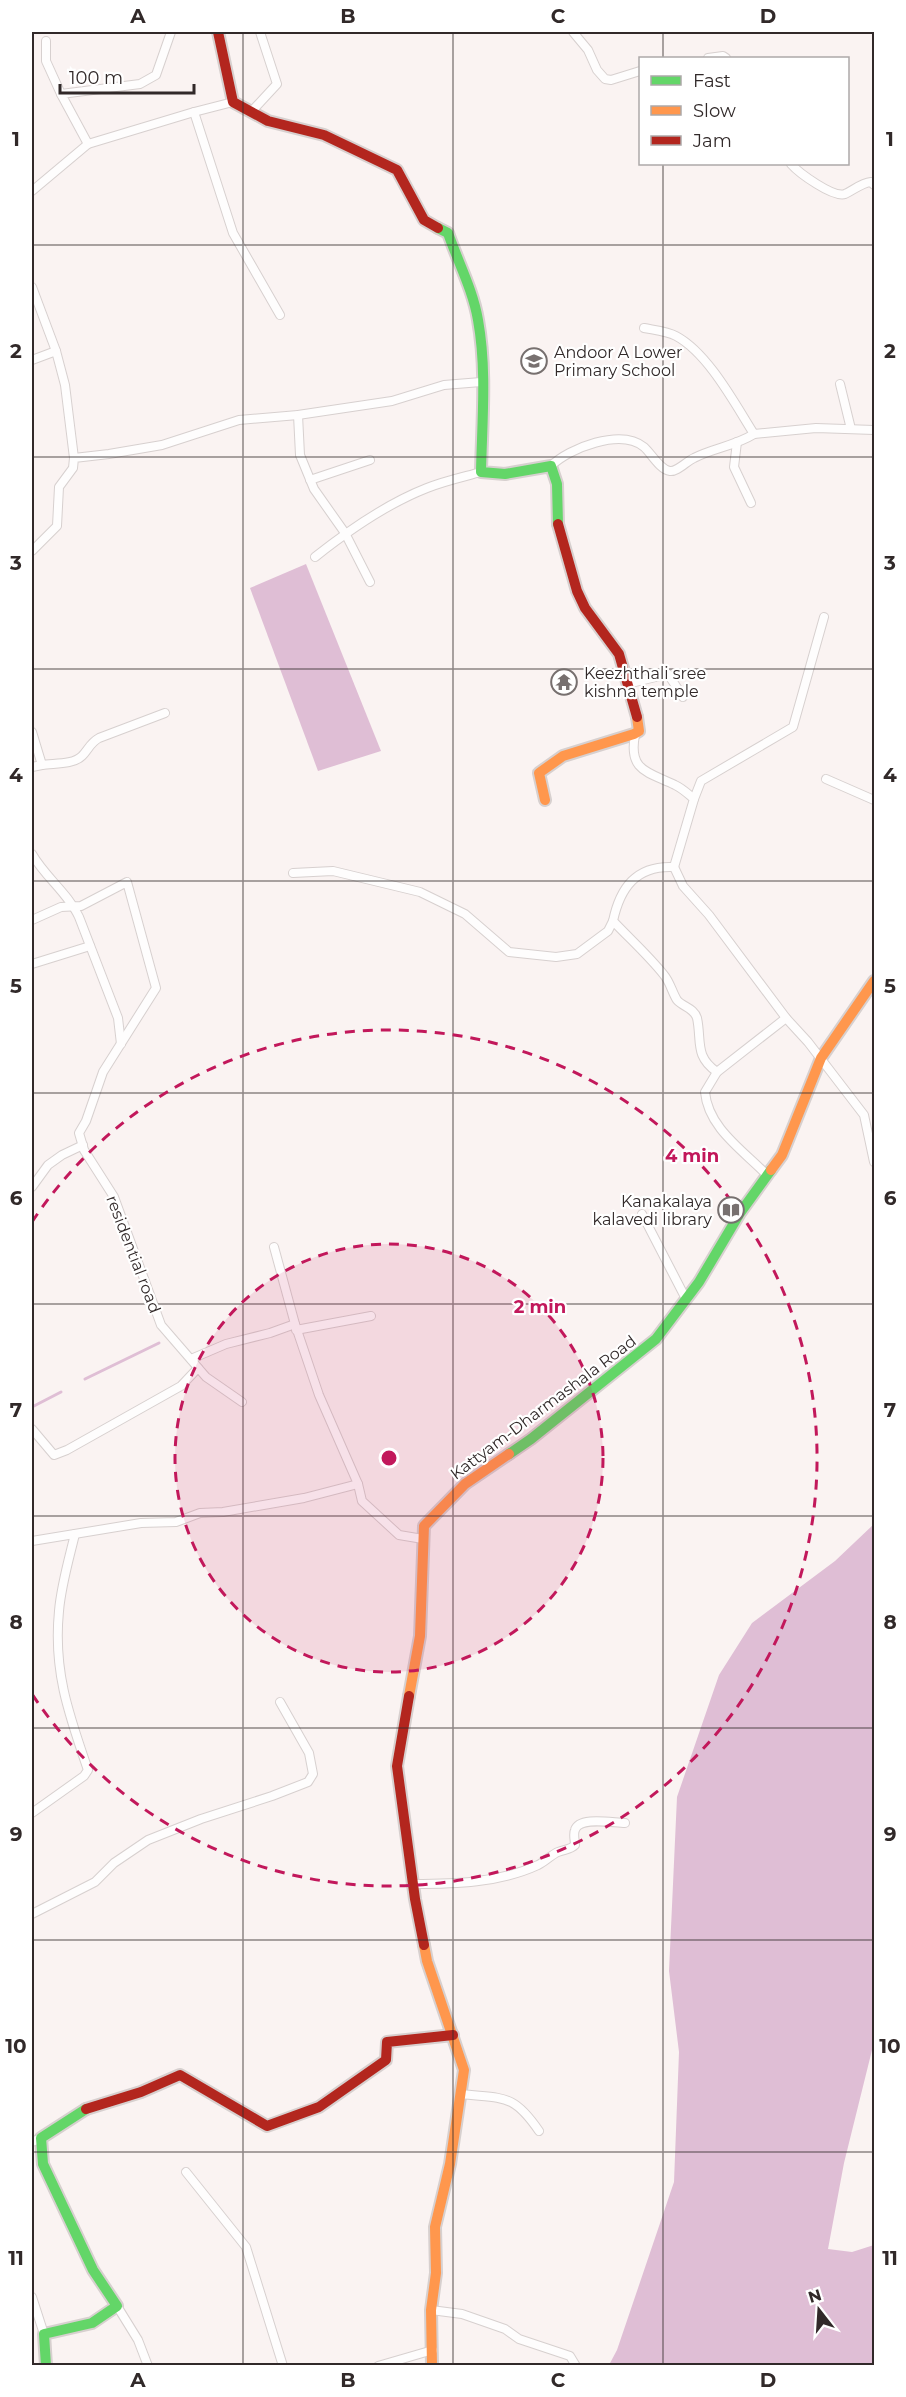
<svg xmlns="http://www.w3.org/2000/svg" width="906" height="2397" viewBox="0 0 906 2397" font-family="Montserrat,sans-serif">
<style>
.water{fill:#dfbed5}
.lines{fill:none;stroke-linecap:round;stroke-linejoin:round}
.stream{stroke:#dfbed5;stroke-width:3}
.street-casing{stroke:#d7d0cf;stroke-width:10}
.fast-casing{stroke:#d7d0cf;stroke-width:14}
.slow-casing{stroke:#d7d0cf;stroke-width:14}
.jam-casing{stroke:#d7d0cf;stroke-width:14}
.street{stroke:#fefdfd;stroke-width:8}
.fast{stroke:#63d668;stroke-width:10}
.slow{stroke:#ff974d;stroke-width:10}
.jam{stroke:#b3261e;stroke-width:10}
.grid{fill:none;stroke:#312929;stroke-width:1.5;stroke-opacity:0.55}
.ring{fill:none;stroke:#c2185b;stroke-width:3;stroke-dasharray:10 8}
.labels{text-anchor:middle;stroke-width:4.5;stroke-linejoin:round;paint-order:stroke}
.poi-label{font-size:16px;fill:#312929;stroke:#fff;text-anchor:start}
.street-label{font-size:16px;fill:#312929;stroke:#fff}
.centre{fill:#c2185b;stroke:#fff;stroke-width:3}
.ring-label{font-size:18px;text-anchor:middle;font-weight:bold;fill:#c2185b;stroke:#fff;stroke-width:4.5;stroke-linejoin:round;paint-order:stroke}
.neatline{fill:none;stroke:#312929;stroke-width:2}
.grid-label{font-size:20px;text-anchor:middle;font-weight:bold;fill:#312929}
</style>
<rect width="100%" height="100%" fill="#faf3f2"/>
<g class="water">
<polygon points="306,564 381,751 318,771 250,588"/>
<polygon points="874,1524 874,2042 844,2163 828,2249 852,2252 874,2245 874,2365 609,2365 617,2350 674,2182 679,2052 669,1971 677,1797 719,1675 752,1623 835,1561"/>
</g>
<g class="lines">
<g class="stream">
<polyline points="85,1379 159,1343"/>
<polyline points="32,1407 61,1392"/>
</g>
<g class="street-casing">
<g id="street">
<polyline points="171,32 156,75 140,84 61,94 88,144 194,112 233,102"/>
<polyline points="573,32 588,50 597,70 605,79 611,80 640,71"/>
<polyline points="46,41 46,61 61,94"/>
<polyline points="708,58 723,56 726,58"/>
<polyline points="194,112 233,233 280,315"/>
<polyline points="251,112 277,84 260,32"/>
<path d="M791,164c8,9 42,34 54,30 9,-4 16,-11 26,-12l3,3"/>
<polyline points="32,191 88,144"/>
<polyline points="32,287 56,351"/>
<path d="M644,328c10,2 23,3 32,8 32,17 59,68 78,98"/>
<polyline points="32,360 56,351 65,385 74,458"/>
<polyline points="840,384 851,429"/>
<polyline points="298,415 300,455 314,489 345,533 370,582"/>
<polyline points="737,442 734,467 751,503"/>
<path d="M551,466c18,-18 70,-38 93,-19 7,6 16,23 26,24 7,1 17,-10 24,-13 19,-10 41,-12 60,-24l62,-6 58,2"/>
<polyline points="310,480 370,460"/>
<polyline points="32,551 57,526 59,487 73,468 74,458 109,454 162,445 239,420 298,415 392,401 444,385 481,382"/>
<path d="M315,557c34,-27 71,-53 112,-69 17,-7 36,-11 54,-16"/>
<polyline points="627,684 668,674 683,697"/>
<polyline points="32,732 42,765 32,767"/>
<path d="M635,735c-7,36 13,37 40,50 7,3 13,9 19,14l-20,68"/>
<path d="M42,765c11,-2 31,0 40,-9 6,-6 8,-13 17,-18l66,-25"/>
<polyline points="826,779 874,800"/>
<polyline points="694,799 701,781 793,727 824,617"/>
<path d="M32,854c13,23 36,39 47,63l39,101 3,26"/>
<polyline points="293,873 333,871 420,892 465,914 509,952 556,957 577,954 608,931 613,921"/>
<polyline points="32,920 61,907 81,906 127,882 156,988 103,1072 86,1121 79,1133 84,1150 114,1197 161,1325 206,1377 242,1402"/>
<polyline points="32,964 90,946"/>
<polyline points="717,1072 786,1018"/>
<path d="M767,1175c-23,-24 -59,-47 -62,-83l12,-20c-23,-16 -15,-31 -20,-54 -3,-10 -14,-11 -20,-18 -5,-8 -7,-18 -13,-25 -15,-19 -34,-36 -51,-54 7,-33 23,-56 61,-54l9,19 26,29 77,103 22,24 56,73 10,47"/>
<polyline points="32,1187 48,1165 62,1155 83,1145"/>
<polyline points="642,1214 686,1299"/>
<polyline points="274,1247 295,1324"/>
<polyline points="296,1330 371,1316"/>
<polyline points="191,1359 226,1344 270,1333 295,1324 319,1395 358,1484 362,1501 399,1535 423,1539"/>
<polyline points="32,1429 54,1455 67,1450 181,1386 198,1368"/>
<polyline points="32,1541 141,1523 176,1522 200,1513 223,1512 304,1498 358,1484"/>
<path d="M32,1813l52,-37 4,-6c-19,-55 -35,-99 -29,-159 2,-25 10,-52 16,-77"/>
<path d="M413,1884c42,0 86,-1 125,-19 8,-4 13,-10 20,-13 7,-3 12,-2 17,-7 0,-5 -2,-11 0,-15 4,-14 38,-7 50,-7"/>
<polyline points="32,1914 95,1882 114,1863 148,1840 201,1819 272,1796 308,1782 313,1774 309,1753 280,1702"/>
<path d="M461,2094c43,5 52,-1 78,37"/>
<polyline points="32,2142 41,2138"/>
<polyline points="186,2172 246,2247 283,2366"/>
<polyline points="32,2297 44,2334"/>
<polyline points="117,2306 138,2340 148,2366"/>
<polyline points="431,2310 462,2314 505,2329 519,2339 570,2356 576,2366"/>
<polyline points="378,2366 433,2350"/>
</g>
</g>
<g class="fast-casing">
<g id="fast">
<path d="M438,228l10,5c10,29 25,57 30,87 9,50 4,102 3,152l24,2 46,-8 6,18 1,40"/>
<polyline points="509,1454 531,1439 656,1339 699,1282 740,1213 771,1170"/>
<polyline points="46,2366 44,2334 92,2323 117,2306 93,2270 43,2164 41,2138 86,2109"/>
</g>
</g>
<g class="slow-casing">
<g id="slow">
<polyline points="545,800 539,773 563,756 634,734 639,731 637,717"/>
<polyline points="771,1170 782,1155 821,1058 874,981"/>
<polyline points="409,1696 420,1636 424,1526 465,1484 509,1454"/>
<polyline points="424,1945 427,1961 464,2070 450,2164 435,2227 436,2273 431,2310 432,2366"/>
</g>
</g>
<g class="jam-casing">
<g id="jam">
<polyline points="218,32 233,102 268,121 324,135 397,170 424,220 438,228"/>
<polyline points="558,524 577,591 585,608 619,654 637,717"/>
<polyline points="409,1696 397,1766 415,1899 424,1945"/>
<polyline points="86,2109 141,2092 180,2075 267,2126 319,2107 386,2060 387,2042 453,2035"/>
</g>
</g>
<use href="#street" class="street"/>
<use href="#fast" class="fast"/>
<use href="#slow" class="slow"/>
<use href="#jam" class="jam"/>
</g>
<path class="grid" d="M243,32v2334M453,32v2334M663,32v26M663,164v2202M32,245h842M32,457h842M32,669h842M32,881h842M32,1093h842M32,1304h842M32,1516h842M32,1728h842M32,1940h842M32,2152h842"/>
<circle cx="389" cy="1458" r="214" fill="#c2185b" fill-opacity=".12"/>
<g class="ring">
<circle cx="389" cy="1458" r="214"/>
<path d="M32 1222A428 428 0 1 1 32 1694"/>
</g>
<defs>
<g id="school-ring" transform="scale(1.35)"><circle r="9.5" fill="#fff" stroke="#77706f" stroke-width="1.5"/><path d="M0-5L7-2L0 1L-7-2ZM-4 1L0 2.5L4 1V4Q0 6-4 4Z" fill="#77706f"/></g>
<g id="temple-ring" transform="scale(1.35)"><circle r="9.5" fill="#fff" stroke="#77706f" stroke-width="1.5"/><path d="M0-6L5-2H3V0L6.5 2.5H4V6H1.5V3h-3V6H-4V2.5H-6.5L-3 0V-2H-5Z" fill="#77706f"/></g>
<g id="library-ring" transform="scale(1.35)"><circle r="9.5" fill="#fff" stroke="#77706f" stroke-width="1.5"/><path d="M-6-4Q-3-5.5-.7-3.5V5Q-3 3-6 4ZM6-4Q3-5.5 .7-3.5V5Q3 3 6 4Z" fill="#77706f"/></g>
</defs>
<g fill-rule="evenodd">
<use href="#school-ring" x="534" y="361"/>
<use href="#temple-ring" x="564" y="682"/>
<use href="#library-ring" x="731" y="1210"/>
</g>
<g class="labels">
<g class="poi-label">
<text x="554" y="358">Andoor A Lower<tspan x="554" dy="18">Primary School</tspan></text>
<text x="584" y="679">Keezhthali sree<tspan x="584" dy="18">kishna temple</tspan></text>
<text x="712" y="1207" text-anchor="end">Kanakalaya<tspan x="712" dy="18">kalavedi library</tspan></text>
</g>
<g class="street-label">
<text transform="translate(134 1254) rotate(69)" y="6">residential road</text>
<text transform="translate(543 1407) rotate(-37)" y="6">Kattyam-Dharmashala Road</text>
</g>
</g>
<circle cx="389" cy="1458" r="9" class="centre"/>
<g class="ring-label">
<text x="692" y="1162">4 min</text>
<text x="540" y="1313">2 min</text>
</g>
<rect width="906" height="2397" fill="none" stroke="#ffffff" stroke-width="66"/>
<rect x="639" y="57" width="210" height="108" fill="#ffffff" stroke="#ada9a9" stroke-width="1.5"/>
<rect x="651" y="76" width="30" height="9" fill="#63d668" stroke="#ada9a9" stroke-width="1.5"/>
<text x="693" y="87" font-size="18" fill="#312929">Fast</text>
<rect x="651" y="106" width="30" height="9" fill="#ff974d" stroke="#ada9a9" stroke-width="1.5"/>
<text x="693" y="117" font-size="18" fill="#312929">Slow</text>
<rect x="651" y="136" width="30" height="9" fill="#b3261e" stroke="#ada9a9" stroke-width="1.5"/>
<text x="693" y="147" font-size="18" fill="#312929">Jam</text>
<g transform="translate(819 2310) rotate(343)" stroke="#ffffff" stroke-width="4.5" paint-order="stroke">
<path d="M0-4.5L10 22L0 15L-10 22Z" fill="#312929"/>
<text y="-9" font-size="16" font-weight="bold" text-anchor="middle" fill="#312929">N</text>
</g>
<path d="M60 84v9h134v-9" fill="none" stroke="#312929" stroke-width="3"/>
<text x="69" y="84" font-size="18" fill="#312929" stroke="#ffffff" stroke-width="4.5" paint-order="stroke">100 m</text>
<rect x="33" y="33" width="840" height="2331" class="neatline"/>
<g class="grid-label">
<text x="138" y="23">A</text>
<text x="348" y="23">B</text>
<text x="558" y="23">C</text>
<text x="768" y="23">D</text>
<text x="16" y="146">1</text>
<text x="890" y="146">1</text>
<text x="16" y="358">2</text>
<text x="890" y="358">2</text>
<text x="16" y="570">3</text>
<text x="890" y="570">3</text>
<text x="16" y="782">4</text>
<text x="890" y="782">4</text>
<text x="16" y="993">5</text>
<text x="890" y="993">5</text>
<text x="16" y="1205">6</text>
<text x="890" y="1205">6</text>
<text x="16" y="1417">7</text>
<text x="890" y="1417">7</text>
<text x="16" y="1629">8</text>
<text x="890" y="1629">8</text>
<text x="16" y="1841">9</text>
<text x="890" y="1841">9</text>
<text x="16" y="2053">10</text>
<text x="890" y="2053">10</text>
<text x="16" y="2265">11</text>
<text x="890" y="2265">11</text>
<text x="138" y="2387">A</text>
<text x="348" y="2387">B</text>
<text x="558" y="2387">C</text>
<text x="768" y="2387">D</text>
</g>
</svg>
